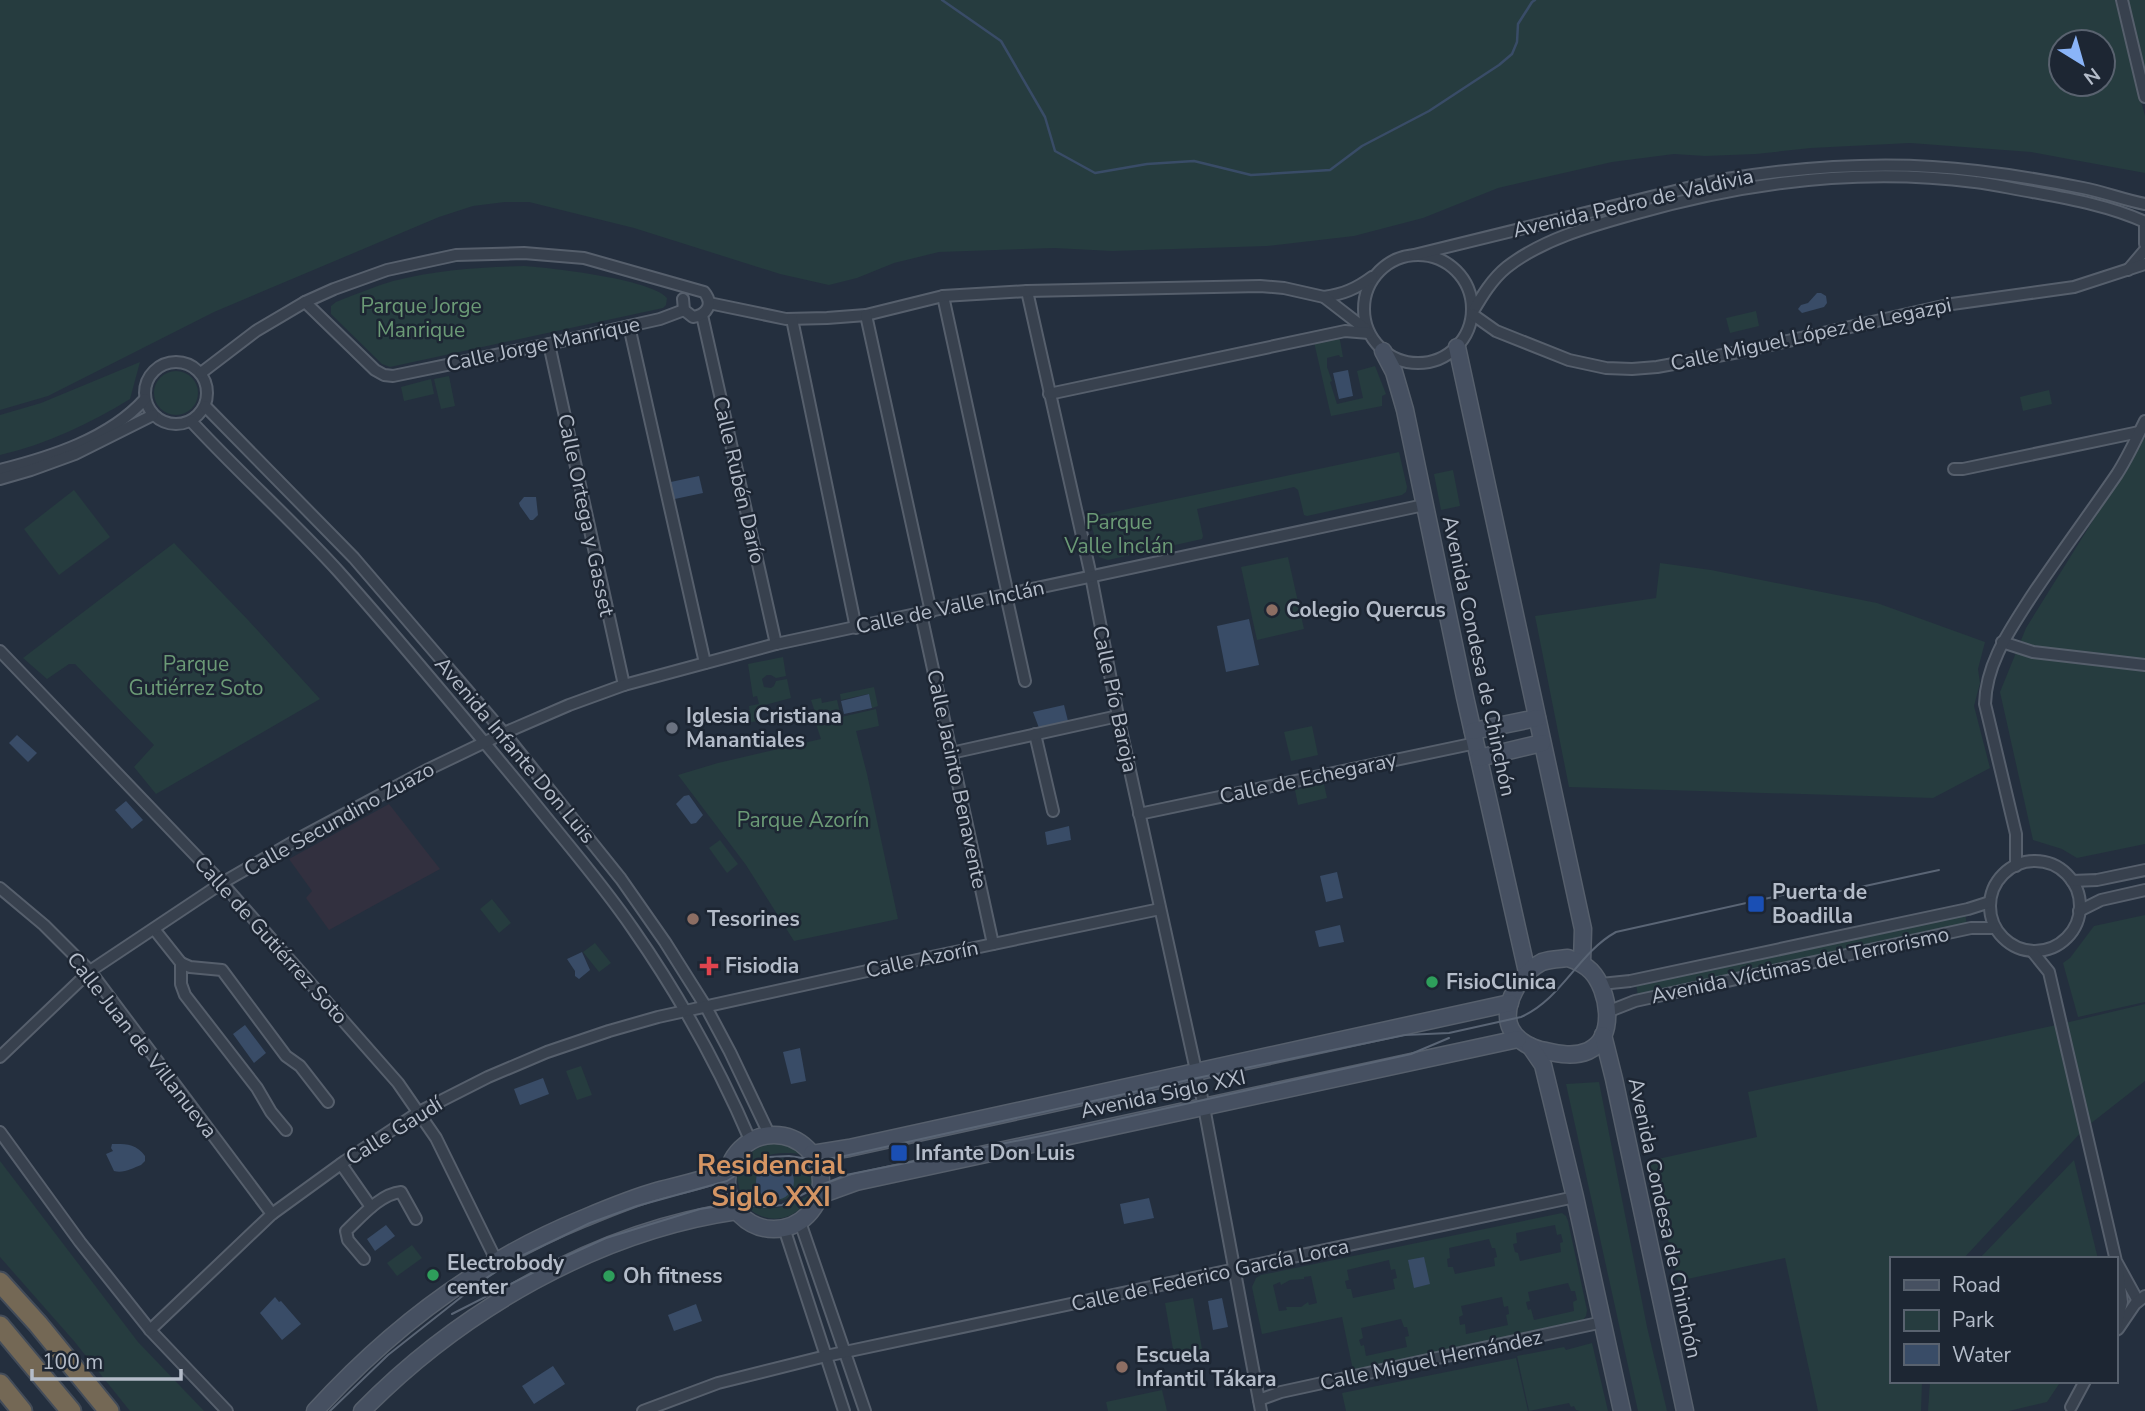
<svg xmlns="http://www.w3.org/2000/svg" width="2145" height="1411" viewBox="0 0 2145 1411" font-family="'Nunito Sans',sans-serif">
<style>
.medical{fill:#32303f}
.green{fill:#263c3f;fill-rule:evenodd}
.water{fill:#394c67}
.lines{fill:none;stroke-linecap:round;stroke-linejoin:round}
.stream{stroke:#394c67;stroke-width:2.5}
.street-casing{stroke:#565f6c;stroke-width:14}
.secondary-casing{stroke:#565f6c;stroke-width:19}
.highway-casing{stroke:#434c59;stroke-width:23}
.street{stroke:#38414e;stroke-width:10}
.secondary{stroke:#465061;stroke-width:16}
.highway{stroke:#746855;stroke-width:19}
.tram{stroke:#5a6575;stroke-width:2}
.education-dot{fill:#8d6e63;stroke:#1d2633;stroke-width:2.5}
.worship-dot{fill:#6b7280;stroke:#1d2633;stroke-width:2.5}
.transit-dot{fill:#1a4fb4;stroke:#1d2633;stroke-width:2.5}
.health-dot{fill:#e0444e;stroke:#1d2633;stroke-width:2.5}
.leisure-dot{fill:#2e9e5b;stroke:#1d2633;stroke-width:2.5}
.labels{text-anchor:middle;stroke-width:5;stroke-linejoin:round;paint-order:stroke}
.street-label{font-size:21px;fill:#b4bcc9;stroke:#1d2633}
.park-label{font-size:21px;fill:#6b9a76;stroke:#1d2633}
.poi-label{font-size:21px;font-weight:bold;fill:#b4bcc9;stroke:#1d2633;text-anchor:start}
.district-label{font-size:28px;font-weight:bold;fill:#d59563;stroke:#1d2633}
</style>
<rect width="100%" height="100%" fill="#242f3e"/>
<polygon class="medical" points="389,804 440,869 329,930 306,898 312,891 289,859"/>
<g class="green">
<path d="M0,0h2115l30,116v57l-114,-21 -121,-9 -99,5 -55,6 -51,2 -31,-2 -62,8 -114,26 -75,30 -69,18 -87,10 -155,5 -58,-3 -115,4 -45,11 -37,15 -28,7 -49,-11 -146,-46 -105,-26h-24l-32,4 -34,11 -225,95 -166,84 -48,14zM2061,42h42v42h-42z"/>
<polygon points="2122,0 2145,0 2145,86"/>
<path d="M524,266c28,2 127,13 143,32l-1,7 -3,3 -273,59 -8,-3 -51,-50v-8l5,-4c18,-7 37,-15 57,-21 43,-11 87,-14 131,-15z"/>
<polygon points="1756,311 1759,326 1730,333 1726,318"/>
<polygon points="1336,337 1340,340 1343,357 1340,357 1339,355 1327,358 1327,367 1332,381 1330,382 1337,404 1363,398 1357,371 1375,366 1386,394 1382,396 1382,406 1331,416 1314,342"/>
<path d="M140,362l-10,37c-41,25 -83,45 -130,56v-40l41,-12z"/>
<circle cx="176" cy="393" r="22"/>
<polygon points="449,376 455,406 441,409 434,379"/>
<polygon points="431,379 434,394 404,401 401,387"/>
<polygon points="2049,390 2052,404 2023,411 2020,397"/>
<polygon points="2145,437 2145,844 2077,858 2062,849 2033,840 2000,692 2026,628"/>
<polygon points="1399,452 1407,487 1406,492 1402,495 1307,516 1304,515 1298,490 1294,487 1197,509 1203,536 1202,539 1108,560 1099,557 1090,517"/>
<polygon points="1453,470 1460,506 1441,510 1434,474"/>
<polygon points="74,490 110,537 59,575 24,529"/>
<polygon points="174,543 248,620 320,699 156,794 134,767 154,745 75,664 69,664 47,679 23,658"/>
<polygon points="1288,557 1304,629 1257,640 1241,567"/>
<polygon points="1660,563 1711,570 1877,603 1985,642 1978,669 1980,683 1974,706 1990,768 1933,798 1569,787 1535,616 1656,598"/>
<polygon points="783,657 786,676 776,678 771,675 767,675 762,679 764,687 771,688 774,686 776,681 787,679 791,698 757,707 758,721 751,722 749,706 759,704 757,696 753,697 748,664"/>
<polygon points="874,687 878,706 872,708 868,694 841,700 840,694"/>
<polygon points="821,698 822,703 837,700 841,717 876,709 879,726 856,731 867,774 898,919 794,941 746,865 678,775 718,763 821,739 816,724 818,723 817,719 819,719 818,712 815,712 811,700"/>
<polygon points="1312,726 1318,755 1291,761 1284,732"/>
<polygon points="1324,784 1327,798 1298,805 1295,790"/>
<polygon points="720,840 738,864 727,873 709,848"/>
<polygon points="492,899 511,923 499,933 480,909"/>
<polygon points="1965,914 1967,924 1638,996 1636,984"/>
<polygon points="2145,915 2145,1002 2078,1017 2063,963 2070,958 2094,926"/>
<polygon points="595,943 611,963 599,972 583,952"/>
<polygon points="2145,1004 2145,1081 2085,1128 1963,1259 1891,1259 1891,1381 1922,1381 1921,1411 1818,1411 1785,1258 1678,1281 1649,1161 1757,1137 1748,1092 2061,1024"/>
<polygon points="581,1066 592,1095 577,1100 566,1071"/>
<polygon points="1599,1082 1647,1327 1667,1411 1638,1411 1566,1084"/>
<path d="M777,1143l14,4 10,7c-27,-3 -39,1 -62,16 7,-17 20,-26 38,-27z"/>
<path d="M777,1158l31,3 3,7 2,17c-30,18 -36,19 -71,15l-5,-23 27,-15zM782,1164c11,7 14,19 6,30l-31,-6v-12l3,-6z"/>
<polygon points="2074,1160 2098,1259 1979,1259"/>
<polygon points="0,1161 138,1342 204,1411 130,1411 74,1341 0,1257"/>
<path d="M810,1194c-11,27 -43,33 -64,12 28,4 40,4 64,-12z"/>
<path d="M1562,1213l4,3 2,5 19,89 -1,6 -3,4 -230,50 -11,-53 -80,17 -10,-47 4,-9 5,-3zM1555,1225l2,10 4,-1 2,8 -3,1 1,9 -41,9 -2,-8 -3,-1 -2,-8 4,-1 -1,-10zM1489,1239l3,9h3l2,9 -3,1 1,8 -40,8 -2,-7h-5l-1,-8 3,-1 -1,-10zM1389,1260l2,10 4,-1 2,9 -4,1 2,10 -42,9 -2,-9h-4l-2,-8 4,-1 -2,-10zM1311,1276l6,27 -8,2 -1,-3 -7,5h-15l1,3 -8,1 -6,-26 7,-3 1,3 9,-5 14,-1v-2zM1568,1283l3,8h4l2,9 -4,2 1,9 -40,9 -3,-11 -3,1 -2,-8 4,-1 -2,-9zM1502,1297l2,10 4,-1 1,8 -3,1 2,10 -42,9 -1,-10 -5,1 -1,-8 4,-2 -2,-9zM1401,1319l3,8h3l2,9 -4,1 2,10 -41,9 -2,-11 -3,1 -2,-6 4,-2 -2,-10z"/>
<polygon points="412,1245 422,1258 397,1276 387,1263"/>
<polygon points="1193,1298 1202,1349 1174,1355 1165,1303"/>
<polygon points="1592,1343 1608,1411 1580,1411 1576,1410 1574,1406 1571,1407 1569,1403 1529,1411 1517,1356 1564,1347 1566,1350"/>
<polygon points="1516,1358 1528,1411 1346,1411 1342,1393"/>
<polygon points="1930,1381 2061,1381 2047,1402 2009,1411 1928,1411"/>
<polygon points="1162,1390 1167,1411 1108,1411 1106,1402"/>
</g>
<g class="water">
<polygon points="1817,293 1821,293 1826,296 1827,303 1824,307 1802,313 1798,309 1801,305 1808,303"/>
<polygon points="1348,370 1353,396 1339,399 1333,373"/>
<polygon points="699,476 703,493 670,500 666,483"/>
<polygon points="524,497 536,497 538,515 533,520 530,520 520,506 519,503"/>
<polygon points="1249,619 1259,665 1226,672 1217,626"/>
<polygon points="869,694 872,708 844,714 841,701"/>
<polygon points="1064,705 1068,721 1039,728 1033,712"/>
<polygon points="17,735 37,753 28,762 9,743"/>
<polygon points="689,795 703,815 696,823 691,824 676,804 684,796"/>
<polygon points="126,801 143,820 132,829 115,810"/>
<polygon points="1069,826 1071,840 1047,845 1045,832"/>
<polygon points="1337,872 1343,898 1326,902 1320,876"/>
<polygon points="1340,925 1344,942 1319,947 1315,931"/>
<polygon points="582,952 590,970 579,979 575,976 575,971 567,959"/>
<polygon points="245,1025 266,1053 254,1063 233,1034"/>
<polygon points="800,1048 806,1081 791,1084 783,1052"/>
<polygon points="543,1078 549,1094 520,1105 514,1089"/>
<path d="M112,1144c12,0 24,-1 33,12v5l-4,4c-8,3 -18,9 -27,6l-8,-17 7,-3 -2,-3z"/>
<circle cx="775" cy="1181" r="19"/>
<polygon points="1149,1198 1154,1218 1124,1224 1120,1204"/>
<polygon points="386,1225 395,1236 375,1251 367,1239"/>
<polygon points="1424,1257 1430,1284 1414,1288 1408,1260"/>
<polygon points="275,1297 279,1302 281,1301 301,1324 282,1340 260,1313"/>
<polygon points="1222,1298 1228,1327 1213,1330 1208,1301"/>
<polygon points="696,1304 702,1321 674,1331 668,1315"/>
<polygon points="553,1366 565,1384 534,1404 522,1386"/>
</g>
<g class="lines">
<polyline class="stream" points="942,0 1001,41 1045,117 1055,151 1095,173 1147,164 1194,161 1251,175 1330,170 1362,146 1429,111 1499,65 1512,54 1517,42 1518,24 1532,2 1535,0"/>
<g class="street-casing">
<g id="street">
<polyline points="2122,0 2145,97"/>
<polyline points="2145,223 2145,244"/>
<circle cx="1418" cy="309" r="54"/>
<path d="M1414,255l306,-75c85,-14 171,-20 257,-9 35,4 71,10 106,17 21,4 41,12 62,16"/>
<polyline points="2128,270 2145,250"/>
<polyline points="1027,291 1091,576 1118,716 1204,1107 1261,1411"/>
<polyline points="943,296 1008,595 1008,604 1025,681"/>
<path d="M1324,297c19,-3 32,-8 48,-20"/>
<polyline points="305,302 375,370 384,375 393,376 549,344 660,319 684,310"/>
<polyline points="709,303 786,319 827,318 866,315 943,296 1027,291 1260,286 1284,288 1324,297 1368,331"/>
<path d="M1472,313c10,-17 20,-34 35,-46 36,-28 84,-41 127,-53 111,-32 226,-47 341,-32 19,2 38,7 58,10 38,7 77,14 112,30"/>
<polyline points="1472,314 1496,331 1569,360 1606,368 1632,369 1657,367 1739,352 1952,304 2074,287 2145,264"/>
<polyline points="702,315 776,644"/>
<polyline points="866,315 931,612"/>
<polyline points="792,319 856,628"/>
<polyline points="629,326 705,663"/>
<polyline points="549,344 624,685"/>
<circle cx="176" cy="393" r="31"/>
<path d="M201,373l55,-42 49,-29 29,-13 53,-19 69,-15 68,-2 60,5 120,34c10,12 3,23 -11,25l-9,-7 -1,-11"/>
<polyline points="1049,394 1345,331 1369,333"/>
<polyline points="205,406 354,558 504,733 621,879 665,942 706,1007 730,1052 770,1136"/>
<path d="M191,421c48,52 101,99 148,151 65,73 127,148 189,223 35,44 73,87 105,134 46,66 86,138 118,213"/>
<polyline points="1954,469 1963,469 2139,432"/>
<path d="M0,470c51,-13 109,-31 145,-71"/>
<polyline points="0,479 31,470 75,454 153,415"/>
<polyline points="921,614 993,944"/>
<polyline points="2002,642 2033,652 2145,665"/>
<polyline points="0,651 222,883 398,1083 436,1138 497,1262"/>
<polyline points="1035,734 1053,811"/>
<polyline points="951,753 1118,716"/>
<polyline points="1139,814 1476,743"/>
<circle cx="2035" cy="906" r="45"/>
<path d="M2016,866v-32l-31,-130c1,-41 25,-74 46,-107 28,-42 58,-82 86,-123 11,-17 19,-35 28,-53"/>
<polyline points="2072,881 2097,880 2145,870"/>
<polyline points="0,888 44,925 90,971 272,1214"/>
<polyline points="2079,911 2101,900 2145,890"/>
<polyline points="154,929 181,963"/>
<polyline points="2032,951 2049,972 2116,1261 2138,1301"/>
<polyline points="1601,984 1630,981 1968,909 1990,902"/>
<polyline points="1607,1012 1635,1001 1971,928 1995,928"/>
<polyline points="0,1057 90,971 222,883 300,838 429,769 504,733 569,705 624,685 776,644 1424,505"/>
<polyline points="286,1130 271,1112 257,1088 185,995 181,984 181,963 190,967 222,970 286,1056 300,1066 328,1102"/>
<polyline points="0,1132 80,1242 150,1330 227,1411"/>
<polyline points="341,1164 371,1207"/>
<polyline points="800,1222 865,1411"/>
<polyline points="784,1228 844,1411"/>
<path d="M364,1259l-16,-19 -2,-9c15,-14 34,-37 55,-39l15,27"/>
<polyline points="2118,1329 2135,1304 2145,1296"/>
<polyline points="150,1330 272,1214 345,1161 419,1112 488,1077 547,1052 609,1031 658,1017 917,960 1160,909"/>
<polyline points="2115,1331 2122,1302 2118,1271"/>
<polyline points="1259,1400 1281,1392 1603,1322"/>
<polyline points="2071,1407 2085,1381"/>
<polyline points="643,1411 718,1383 826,1356 1575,1197"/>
</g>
</g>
<g class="secondary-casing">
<g id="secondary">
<polyline points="1457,347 1583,929 1582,963"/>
<polyline points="1383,351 1394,372 1405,410 1465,697 1527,972"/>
<polyline points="1473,731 1537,718"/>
<polyline points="1479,758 1542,743"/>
<path d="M1568,958c9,3 16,6 23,13 18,19 26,67 -3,80 -14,6 -29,3 -42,0 -14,-2 -29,-10 -35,-22 -11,-22 10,-57 31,-67 8,-3 18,-3 26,-4z"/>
<polyline points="1603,1035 1614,1079 1685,1411"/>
<polyline points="1530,1046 1543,1065 1575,1197 1622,1411"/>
<circle cx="774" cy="1182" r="47"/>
<polyline points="812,1154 849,1148 1510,1003"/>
<polyline points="820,1195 856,1182 1518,1039"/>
<path d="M315,1411c74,-81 164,-150 267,-192 24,-10 50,-21 75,-28 24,-7 49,-11 72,-21"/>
<path d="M362,1411c98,-100 235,-180 375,-200"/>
</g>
</g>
<g class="highway-casing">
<g id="highway">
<polyline points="0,1282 38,1324 109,1411"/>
<polyline points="0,1326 71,1411"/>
<polyline points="0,1384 22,1411"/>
</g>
</g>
<use href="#street" class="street"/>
<use href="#secondary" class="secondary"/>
<use href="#highway" class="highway"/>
<g class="tram">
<polyline points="452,1314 562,1258 606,1238 700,1209 732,1204 766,1207 782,1205 821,1185 846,1175 1046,1135 1411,1054 1449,1038"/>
<path d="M330,1411l58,-56 91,-72 36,-24 75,-36 47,-17 90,-25 33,-21 9,-3 20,-1 27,4 24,-3 357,-79 208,-43 44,-2 72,-16c41,-18 57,-64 95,-85l184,-41h42l97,-21"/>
</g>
</g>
<g class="education-dot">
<circle cx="1272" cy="610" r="7"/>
<circle cx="693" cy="919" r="7"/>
<circle cx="1122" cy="1367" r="7"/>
</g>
<circle class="worship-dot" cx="672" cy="728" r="7"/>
<g class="transit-dot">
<rect x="1747" y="895" width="18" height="18" rx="3.5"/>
<rect x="890" y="1144" width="18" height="18" rx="3.5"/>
</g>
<path class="health-dot" d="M705.5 955.5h7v7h7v7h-7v7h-7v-7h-7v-7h7z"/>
<g class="leisure-dot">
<circle cx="1432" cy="982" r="7"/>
<circle cx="433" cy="1275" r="7"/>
<circle cx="609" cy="1276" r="7"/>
</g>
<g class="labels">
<g class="street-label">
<text transform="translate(1633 203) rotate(-13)" y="7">Avenida Pedro de Valdivia</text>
<text transform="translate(1811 334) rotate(-12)" y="7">Calle Miguel López de Legazpi</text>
<text transform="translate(543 344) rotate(-12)" y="7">Calle Jorge Manrique</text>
<text transform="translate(739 480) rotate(77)" y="7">Calle Rubén Darío</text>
<text transform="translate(586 515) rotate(78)" y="7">Calle Ortega y Gasset</text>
<text transform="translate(950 607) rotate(-12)" y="7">Calle de Valle Inclán</text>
<text transform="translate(1479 656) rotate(78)" y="7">Avenida Condesa de Chinchón</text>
<text transform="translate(1115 699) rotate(78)" y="7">Calle Pío Baroja</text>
<text transform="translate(515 750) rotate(50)" y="7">Avenida Infante Don Luis</text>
<text transform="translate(1308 778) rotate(-12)" y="7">Calle de Echegaray</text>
<text transform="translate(957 779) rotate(78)" y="7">Calle Jacinto Benavente</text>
<text transform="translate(339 819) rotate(-29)" y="7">Calle Secundino Zuazo</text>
<text transform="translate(271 940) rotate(48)" y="7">Calle de Gutiérrez Soto</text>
<text transform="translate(922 959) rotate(-12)" y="7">Calle Azorín</text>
<text transform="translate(1800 965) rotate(-12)" y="7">Avenida Víctimas del Terrorismo</text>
<text transform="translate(142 1045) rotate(52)" y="7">Calle Juan de Villanueva</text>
<text transform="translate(1163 1094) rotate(-12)" y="7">Avenida Siglo XXI</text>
<text transform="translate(394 1131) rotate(-32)" y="7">Calle Gaudí</text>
<text transform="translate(1665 1218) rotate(78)" y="7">Avenida Condesa de Chinchón</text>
<text transform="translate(1210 1275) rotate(-12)" y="7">Calle de Federico García Lorca</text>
<text transform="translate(1431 1360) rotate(-12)" y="7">Calle Miguel Hernández</text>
</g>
<g class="park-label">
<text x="421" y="313">Parque Jorge<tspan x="421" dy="24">Manrique</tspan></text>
<text x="1119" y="529">Parque<tspan x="1119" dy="24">Valle Inclán</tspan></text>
<text x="196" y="671">Parque<tspan x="196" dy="24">Gutiérrez Soto</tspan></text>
<text x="803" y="827">Parque Azorín</text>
</g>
<g class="poi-label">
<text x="1286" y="617">Colegio Quercus</text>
<text x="686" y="723">Iglesia Cristiana<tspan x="686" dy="24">Manantiales</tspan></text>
<text x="1772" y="899">Puerta de<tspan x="1772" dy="24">Boadilla</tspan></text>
<text x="707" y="926">Tesorines</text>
<text x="725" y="973">Fisiodia</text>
<text x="1446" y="989">FisioClinica</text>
<text x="915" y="1160">Infante Don Luis</text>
<text x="447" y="1270">Electrobody<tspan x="447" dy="24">center</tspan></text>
<text x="623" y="1283">Oh fitness</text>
<text x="1136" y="1362">Escuela<tspan x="1136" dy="24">Infantil Tákara</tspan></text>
</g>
<g class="district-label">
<text x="771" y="1174">Residencial<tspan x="771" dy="32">Siglo XXI</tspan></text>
</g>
</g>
<rect x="1890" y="1257" width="228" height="126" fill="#1d2633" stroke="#59626f" stroke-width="2"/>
<rect x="1904" y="1280" width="35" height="10" fill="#465061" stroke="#59626f" stroke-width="2"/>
<text x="1952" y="1292" font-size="21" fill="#b4bcc9">Road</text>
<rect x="1904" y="1310" width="35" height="21" fill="#263c3f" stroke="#59626f" stroke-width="2"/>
<text x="1952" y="1327" font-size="21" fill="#b4bcc9">Park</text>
<rect x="1904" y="1344" width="35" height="21" fill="#394c67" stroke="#59626f" stroke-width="2"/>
<text x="1952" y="1362" font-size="21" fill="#b4bcc9">Water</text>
<g transform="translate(2082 63) rotate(143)"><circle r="33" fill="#1d2633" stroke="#59626f" stroke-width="2"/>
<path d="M0-5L12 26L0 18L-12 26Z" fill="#8ab4f8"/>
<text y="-10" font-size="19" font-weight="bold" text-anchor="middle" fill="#b4bcc9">N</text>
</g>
<path d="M32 1369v10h149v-10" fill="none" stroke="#b4bcc9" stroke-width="3.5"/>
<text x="42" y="1369" font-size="21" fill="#b4bcc9" stroke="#1d2633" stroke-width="5" paint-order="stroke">100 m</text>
</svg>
